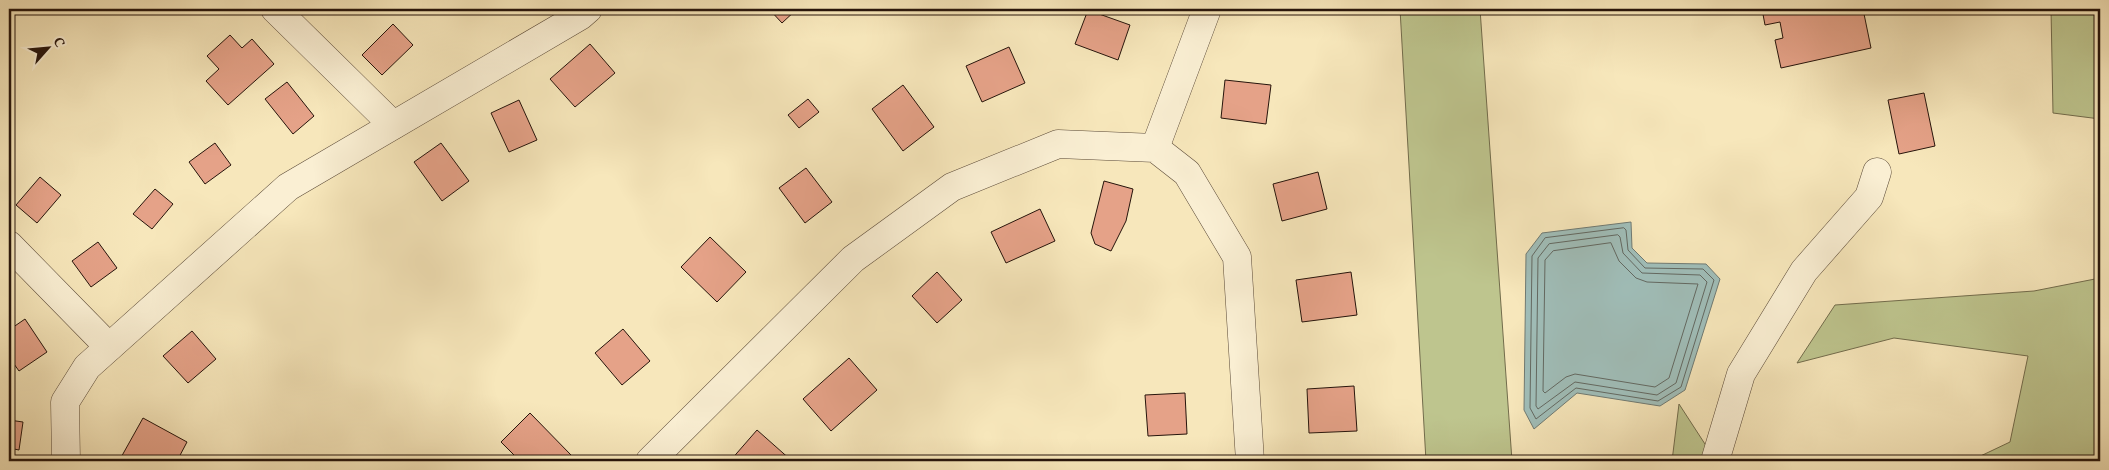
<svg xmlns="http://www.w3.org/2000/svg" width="2109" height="470" viewBox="0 0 2109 470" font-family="Vollkorn,serif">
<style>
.green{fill:#bec58e;stroke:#726c4c}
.water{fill:#a0beb9;stroke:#6f7a73}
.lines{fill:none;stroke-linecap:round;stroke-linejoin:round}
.shore{stroke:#636962;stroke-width:1}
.building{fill:#e5a288;stroke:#26140b}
.minor-casing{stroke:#5a4937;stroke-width:29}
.minor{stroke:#faefd3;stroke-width:28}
</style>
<rect width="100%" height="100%" fill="#f7e7bb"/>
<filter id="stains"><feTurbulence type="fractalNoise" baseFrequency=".004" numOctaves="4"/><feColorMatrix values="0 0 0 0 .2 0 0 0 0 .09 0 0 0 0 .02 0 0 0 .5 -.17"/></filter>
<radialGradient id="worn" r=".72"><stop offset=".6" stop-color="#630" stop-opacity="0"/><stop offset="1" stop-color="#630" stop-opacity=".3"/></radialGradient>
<g class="green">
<polygon points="1400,9 1480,9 1512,461 1426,461"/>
<polygon points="2051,9 2100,9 2100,119 2053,113"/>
<polygon points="2100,278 2100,461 1970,461 2010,442 2028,356 1894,338 1797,363 1835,305 2034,291"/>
<polygon points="1679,404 1716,461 1672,461"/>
</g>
<polygon class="water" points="1631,222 1632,248 1647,263 1706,264 1720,279 1685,390 1660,406 1577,393 1534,429 1524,410 1526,254 1542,233"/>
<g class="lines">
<g class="shore">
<polygon points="1624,228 1626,230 1628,250 1645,268 1703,269 1714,280 1681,387 1658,401 1576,388 1536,419 1530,408 1532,256 1545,238"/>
<polygon points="1618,235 1620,237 1623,253 1642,273 1700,275 1707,282 1676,383 1657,395 1575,382 1538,409 1536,406 1538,258 1549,244"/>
<polygon points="1611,243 1619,261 1636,278 1647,282 1698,284 1669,378 1655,387 1575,374 1566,377 1545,393 1543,391 1545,260 1553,251"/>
</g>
</g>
<g class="building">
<polygon points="769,9 797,9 782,23"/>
<polygon points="1762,9 1814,9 1814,12 1827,9 1863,9 1871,48 1781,68 1775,40 1783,38 1780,22 1765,25"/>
<polygon points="1088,10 1130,25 1118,60 1075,44"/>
<polygon points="393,24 413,45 382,75 362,55"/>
<polygon points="230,35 242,48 252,39 274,64 228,105 206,81 219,69 207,56"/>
<polygon points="590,44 615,73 575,107 550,79"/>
<polygon points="1009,47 1025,83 982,102 966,66"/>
<polygon points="1225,80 1271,85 1266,124 1221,118"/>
<polygon points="287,82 314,116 293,134 265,99"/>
<polygon points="903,85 934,127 903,151 872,109"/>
<polygon points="1924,93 1935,146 1899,154 1888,100"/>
<polygon points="808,99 819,112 799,128 788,115"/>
<polygon points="519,100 537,140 509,152 491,113"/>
<polygon points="215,143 231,165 205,184 189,162"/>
<polygon points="441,143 469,181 442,201 414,162"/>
<polygon points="806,168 832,202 805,223 779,188"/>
<polygon points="1318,172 1327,209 1282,221 1273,184"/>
<polygon points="40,177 61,195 37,223 16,205"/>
<polygon points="1104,181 1133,189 1126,221 1111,251 1095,244 1091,233"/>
<polygon points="155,189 173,204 152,229 133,214"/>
<polygon points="1040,209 1055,241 1006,263 991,232"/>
<polygon points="710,237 746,272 717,302 681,267"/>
<polygon points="98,242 117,268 91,287 72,261"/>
<polygon points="937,272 962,300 937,323 912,296"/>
<polygon points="1351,272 1357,315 1302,322 1296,280"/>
<polygon points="25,319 47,352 19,371 9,357 9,330"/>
<polygon points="623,329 650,361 622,385 595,353"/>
<polygon points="192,331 216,359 188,383 163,356"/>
<polygon points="849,358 877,390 831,431 803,399"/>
<polygon points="1354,386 1357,431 1309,433 1307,389"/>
<polygon points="1185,393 1187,434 1148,436 1145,395"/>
<polygon points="530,413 571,455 564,461 520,461 501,442"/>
<polygon points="143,418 187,442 177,461 119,461"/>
<polygon points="9,420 23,422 19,450 9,448"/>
<polygon points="757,430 792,461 730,461"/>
</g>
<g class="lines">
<g class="minor-casing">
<g id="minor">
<polyline points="275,9 393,125"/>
<polyline points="1155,148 1207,9"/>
<polyline points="9,245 109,347"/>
<polyline points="66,461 65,402 87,367 288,187 580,16 588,9"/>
<polyline points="650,461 853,259 952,187 1058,144 1155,148 1187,173 1237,257 1250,461"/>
<polyline points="1715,461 1741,374 1804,271 1869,197 1877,172"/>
</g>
</g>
<use href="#minor" class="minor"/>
</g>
<rect width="2109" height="470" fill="none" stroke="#f7e7bb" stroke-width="30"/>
<rect x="10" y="10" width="2089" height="450" fill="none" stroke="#26140b" stroke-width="2.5"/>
<rect x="15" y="15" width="2079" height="440" fill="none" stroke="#26140b"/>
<g transform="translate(48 48) rotate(63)" stroke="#faefd3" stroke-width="4" paint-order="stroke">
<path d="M0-4L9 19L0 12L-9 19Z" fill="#26140b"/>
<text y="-8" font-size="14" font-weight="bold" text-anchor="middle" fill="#26140b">С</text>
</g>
<rect width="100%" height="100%" filter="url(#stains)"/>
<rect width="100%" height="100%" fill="url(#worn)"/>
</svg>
